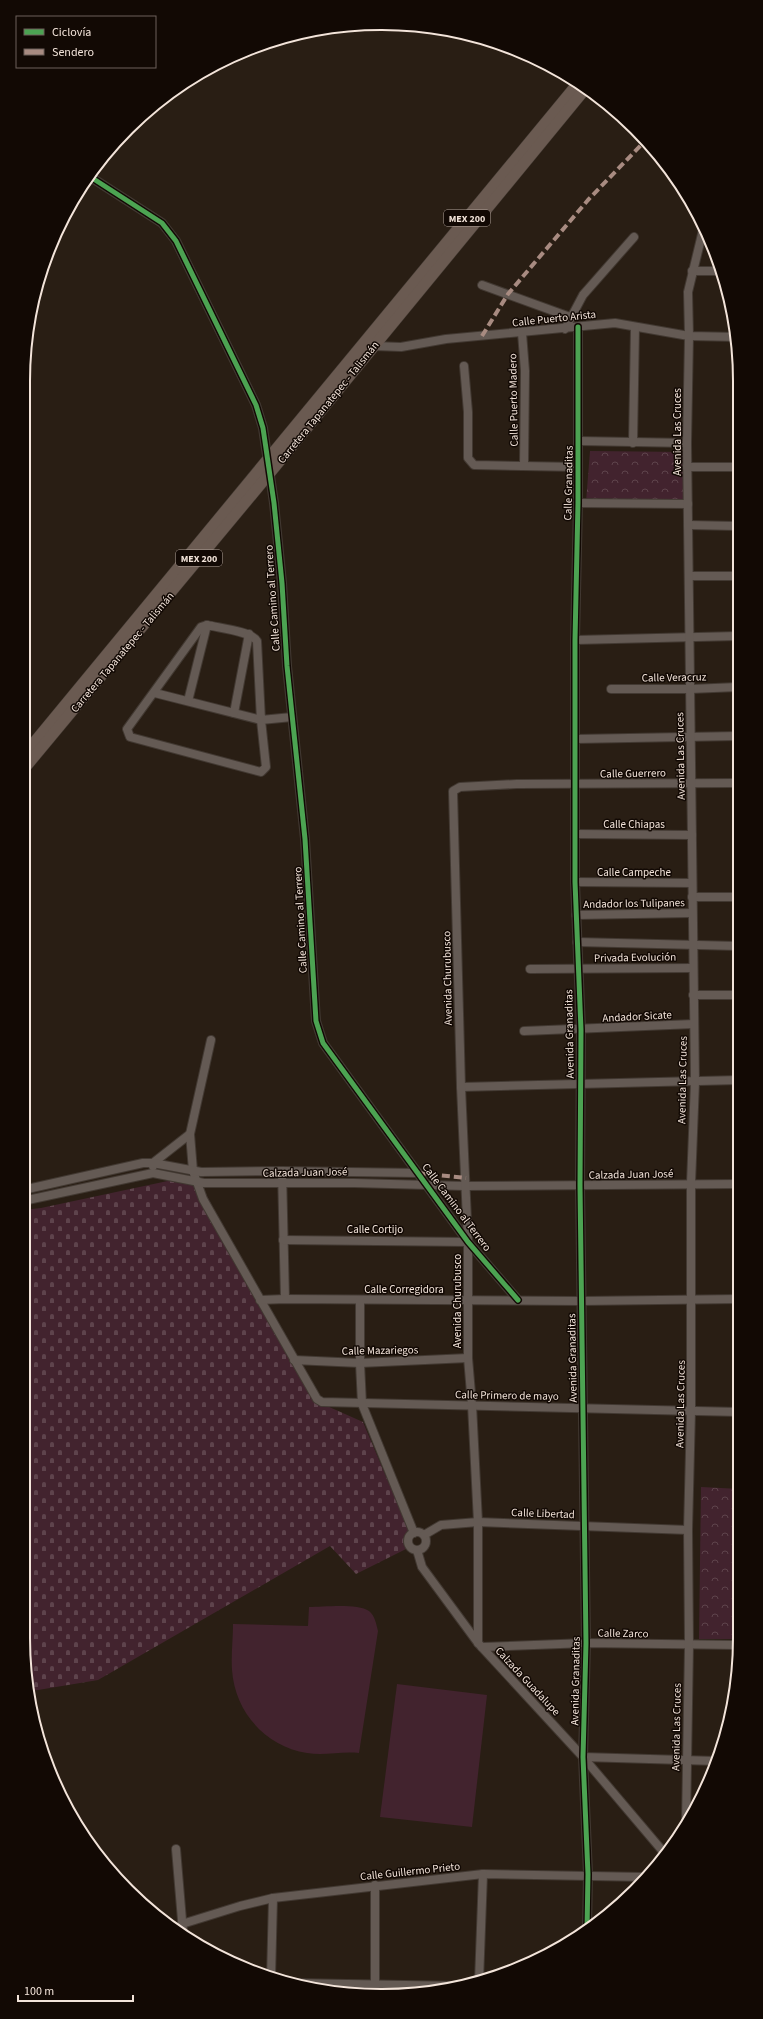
<svg xmlns="http://www.w3.org/2000/svg" width="763" height="2019" viewBox="0 0 763 2019" font-family="'Source Sans 3',sans-serif">
<style>
.grass{fill:#42232e}
.cemetery{fill:url(#cemetery-stones)}
.park{fill:url(#park-crowns)}
.lines{fill:none;stroke-linecap:round;stroke-linejoin:round}
.minor-casing{stroke:#423932;stroke-width:10}
.highway-casing{stroke:#423932;stroke-width:12}
.minor{stroke:#645a54;stroke-width:8}
.highway{stroke:#6a5a51;stroke-width:11}
.quiet{stroke:#a88b81;stroke-width:4;stroke-dasharray:8 4;stroke-linecap:butt}
.cycleway-casing{stroke:#120904;stroke-width:8}
.cycleway{stroke:#4ca352;stroke-width:5}
.labels{text-anchor:middle;stroke-width:3;stroke-linejoin:round;paint-order:stroke}
.shield{fill:#120904;stroke:#b0a29a;stroke-width:1}
.shield-label{font-size:10px;font-weight:bold;fill:#f3e4da}
.street-label{font-size:11px;fill:#f3e4da;stroke:#120904}
.rim{fill:none;stroke:#f3e4da;stroke-width:2}
</style>
<defs>
<pattern id="cemetery-stones" width="16" height="16" patternUnits="userSpaceOnUse"><rect width="16" height="16" fill="#42232e"/><path d="M2 7V4a2 2 0 0 1 4 0v3zM10 15v-3a2 2 0 0 1 4 0v3z" fill="#5e434c"/></pattern>
<pattern id="park-crowns" width="20" height="18" patternUnits="userSpaceOnUse"><rect width="20" height="18" fill="#42232e"/><path d="M2 6a3 3 0 1 1 6 0M12 15a3 3 0 1 1 6 0" fill="none" stroke="#5e434c"/></pattern>
</defs>
<rect width="100%" height="100%" fill="#291e14"/>
<g class="grass">
<path d="M309,1607c14,0 49,-4 60,4 6,5 7,12 9,20l-19,122c-18,-2 -34,3 -52,0 -42,-7 -72,-41 -75,-83 -1,-15 1,-31 1,-46l75,2z"/>
<polygon points="397,1684 487,1695 472,1827 380,1817"/>
</g>
<polygon class="cemetery" points="177,1179 204,1190 230,1242 303,1373 327,1406 363,1422 387,1479 410,1528 406,1549 356,1574 330,1546 98,1680 32,1691 23,1637 23,1210 41,1208"/>
<g class="park">
<polygon points="590,451 686,452 684,503 586,502"/>
<polygon points="701,1487 740,1489 740,1639 699,1639"/>
</g>
<g class="lines">
<g class="minor-casing">
<g id="minor">
<polyline points="89,176 162,223 176,241 256,405 263,428 274,503 282,583 287,666 305,839 316,1021 323,1043 468,1242 518,1300"/>
<polyline points="692,271 718,271"/>
<polyline points="482,285 570,317"/>
<polyline points="578,327 578,503 575,640 575,882 581,1030 580,1185 586,1643 583,1757 588,1874 587,1930"/>
<polyline points="565,329 583,295 634,237"/>
<polyline points="522,333 525,371 524,466"/>
<polyline points="374,346 401,347 446,339 615,323 689,336 737,337"/>
<polyline points="464,366 468,412 468,458 474,465 578,467"/>
<polyline points="579,441 687,443"/>
<polyline points="633,443 635,327"/>
<polyline points="687,467 737,467"/>
<polyline points="578,503 688,504"/>
<polyline points="688,525 737,526"/>
<polyline points="689,576 737,576"/>
<polyline points="575,640 738,636"/>
<polyline points="611,689 690,689 738,687"/>
<path d="M155,693l106,27 5,47 -5,5 -131,-35 -3,-8 74,-102 6,-2c12,3 44,6 50,16l4,79 31,-3"/>
<polyline points="188,701 207,625"/>
<polyline points="234,713 249,634"/>
<polyline points="575,739 738,736"/>
<polyline points="575,834 692,835"/>
<polyline points="575,882 692,883"/>
<polyline points="692,897 738,897"/>
<polyline points="576,915 692,913"/>
<polyline points="577,942 738,946"/>
<polyline points="530,969 693,968"/>
<polyline points="693,995 738,995"/>
<polyline points="524,1031 694,1024"/>
<polyline points="461,1087 739,1080"/>
<polyline points="190,1134 193,1171 203,1199 317,1399 322,1402 739,1412"/>
<polyline points="153,1166 153,1163 190,1134 211,1040"/>
<polyline points="282,1171 285,1299"/>
<polyline points="23,1190 143,1163 153,1163 201,1172 282,1171 418,1173"/>
<polyline points="23,1201 153,1173 204,1183 354,1183 465,1186 739,1184"/>
<polyline points="283,1240 468,1242"/>
<polyline points="260,1300 285,1299 581,1301 739,1299"/>
<polyline points="360,1300 360,1363 362,1404 414,1533"/>
<polyline points="294,1360 360,1363 468,1358"/>
<circle cx="417" cy="1541" r="9"/>
<polyline points="424,1535 441,1525 478,1522 688,1530"/>
<polyline points="417,1550 422,1567 478,1643 583,1757 666,1855"/>
<polyline points="478,1643 478,1522 472,1405 468,1358 468,1242 461,1087 453,791 460,787 517,784 738,783"/>
<polyline points="482,1647 586,1643 739,1645"/>
<polyline points="583,1757 716,1761"/>
<polyline points="686,1824 689,1645 688,1530 691,1411 691,1183 695,1082 687,443 689,336 688,292 704,226"/>
<polyline points="176,1849 183,1932"/>
<polyline points="182,1924 240,1906 273,1898 483,1874 644,1877"/>
<polyline points="271,1978 273,1898"/>
<polyline points="479,1981 483,1874"/>
<polyline points="292,1983 461,1986"/>
<polyline points="375,1992 375,1885"/>
</g>
</g>
<g class="highway-casing">
<g id="highway">
<polyline points="23,756 579,82"/>
<polyline points="23,770 269,474 586,88"/>
</g>
</g>
<use href="#minor" class="minor"/>
<use href="#highway" class="highway"/>
<g class="quiet">
<polyline points="482,336 508,294 588,200 646,140"/>
<polyline points="418,1173 466,1178"/>
</g>
<g class="cycleway-casing">
<g id="cycleway">
<polyline points="89,176 162,223 176,241 256,405 263,428 274,503 282,583 287,666 305,839 316,1021 323,1043 468,1242 518,1300"/>
<polyline points="578,327 578,503 575,640 575,882 581,1030 580,1185 586,1643 583,1757 588,1874 587,1930"/>
</g>
</g>
<use href="#cycleway" class="cycleway"/>
</g>
<g class="labels">
<g class="shield">
<rect x="444" y="210" width="46" height="16" rx="3"/>
<rect x="176" y="550" width="46" height="16" rx="3"/>
</g>
<g class="shield-label">
<text x="467" y="222">MEX 200</text>
<text x="199" y="562">MEX 200</text>
</g>
<g class="street-label">
<text transform="translate(554 318) rotate(-6)" y="4">Calle Puerto Arista</text>
<text transform="translate(513 400) rotate(-91)" y="4">Calle Puerto Madero</text>
<text transform="translate(328 402) rotate(-51)" y="4">Carretera Tapanatepec - Talismán</text>
<text transform="translate(677 432) rotate(-90)" y="4">Avenida Las Cruces</text>
<text transform="translate(568 483) rotate(-89)" y="4">Calle Granaditas</text>
<text transform="translate(272 598) rotate(-94)" y="4">Calle Camino al Terrero</text>
<text transform="translate(122 652) rotate(-50)" y="4">Carretera Tapanatepec - Talismán</text>
<text transform="translate(674 677) rotate(-1)" y="4">Calle Veracruz</text>
<text transform="translate(680 756) rotate(-91)" y="4">Avenida Las Cruces</text>
<text transform="translate(633 773) rotate(-1)" y="4">Calle Guerrero</text>
<text x="634" y="828">Calle Chiapas</text>
<text x="634" y="876">Calle Campeche</text>
<text transform="translate(634 903) rotate(-1)" y="4">Andador los Tulipanes</text>
<text transform="translate(300 920) rotate(-93)" y="4">Calle Camino al Terrero</text>
<text transform="translate(635 957) rotate(-1)" y="4">Privada Evolución</text>
<text transform="translate(447 978) rotate(-91)" y="4">Avenida Churubusco</text>
<text transform="translate(637 1016) rotate(-3)" y="4">Andador Sicate</text>
<text transform="translate(569 1034) rotate(-91)" y="4">Avenida Granaditas</text>
<text transform="translate(682 1080) rotate(-89)" y="4">Avenida Las Cruces</text>
<text transform="translate(305 1172) rotate(-1)" y="4">Calzada Juan José</text>
<text transform="translate(631 1174) rotate(-1)" y="4">Calzada Juan José</text>
<text transform="translate(457 1207) rotate(53)" y="4">Calle Camino al Terrero</text>
<text x="375" y="1233">Calle Cortijo</text>
<text x="404" y="1293">Calle Corregidora</text>
<text transform="translate(457 1301) rotate(-90)" y="4">Avenida Churubusco</text>
<text transform="translate(380 1350) rotate(-1)" y="4">Calle Mazariegos</text>
<text transform="translate(572 1358) rotate(-91)" y="4">Avenida Granaditas</text>
<text transform="translate(507 1395) rotate(1)" y="4">Calle Primero de mayo</text>
<text transform="translate(680 1404) rotate(-89)" y="4">Avenida Las Cruces</text>
<text transform="translate(543 1513) rotate(2)" y="4">Calle Libertad</text>
<text transform="translate(623 1633) rotate(1)" y="4">Calle Zarco</text>
<text transform="translate(528 1681) rotate(47)" y="4">Calzada Guadalupe</text>
<text transform="translate(575 1681) rotate(-89)" y="4">Avenida Granaditas</text>
<text transform="translate(676 1727) rotate(-89)" y="4">Avenida Las Cruces</text>
<text transform="translate(410 1871) rotate(-6)" y="4">Calle Guillermo Prieto</text>
</g>
</g>
<path d="M0 0H763V2019H0ZM381 30H382A351 351 0 0 1 733 381V1638A351 351 0 0 1 382 1989H381A351 351 0 0 1 30 1638V381A351 351 0 0 1 381 30Z" fill="#120904" fill-rule="evenodd"/>
<path class="rim" d="M381 30H382A351 351 0 0 1 733 381V1638A351 351 0 0 1 382 1989H381A351 351 0 0 1 30 1638V381A351 351 0 0 1 381 30Z"/>
<rect x="16" y="16" width="140" height="52" fill="#120904" stroke="#6c615a"/>
<rect x="24" y="29" width="20" height="6" fill="#4ca352" stroke="#6c615a"/>
<text x="52" y="36" font-size="12" fill="#f3e4da">Ciclovía</text>
<rect x="24" y="49" width="20" height="6" fill="#a88b81" stroke="#6c615a"/>
<text x="52" y="56" font-size="12" fill="#f3e4da">Sendero</text>
<path d="M18 1995v6h115v-6" fill="none" stroke="#f3e4da" stroke-width="2"/>
<text x="24" y="1995" font-size="12" fill="#f3e4da" stroke="#120904" stroke-width="3" paint-order="stroke">100 m</text>
</svg>
